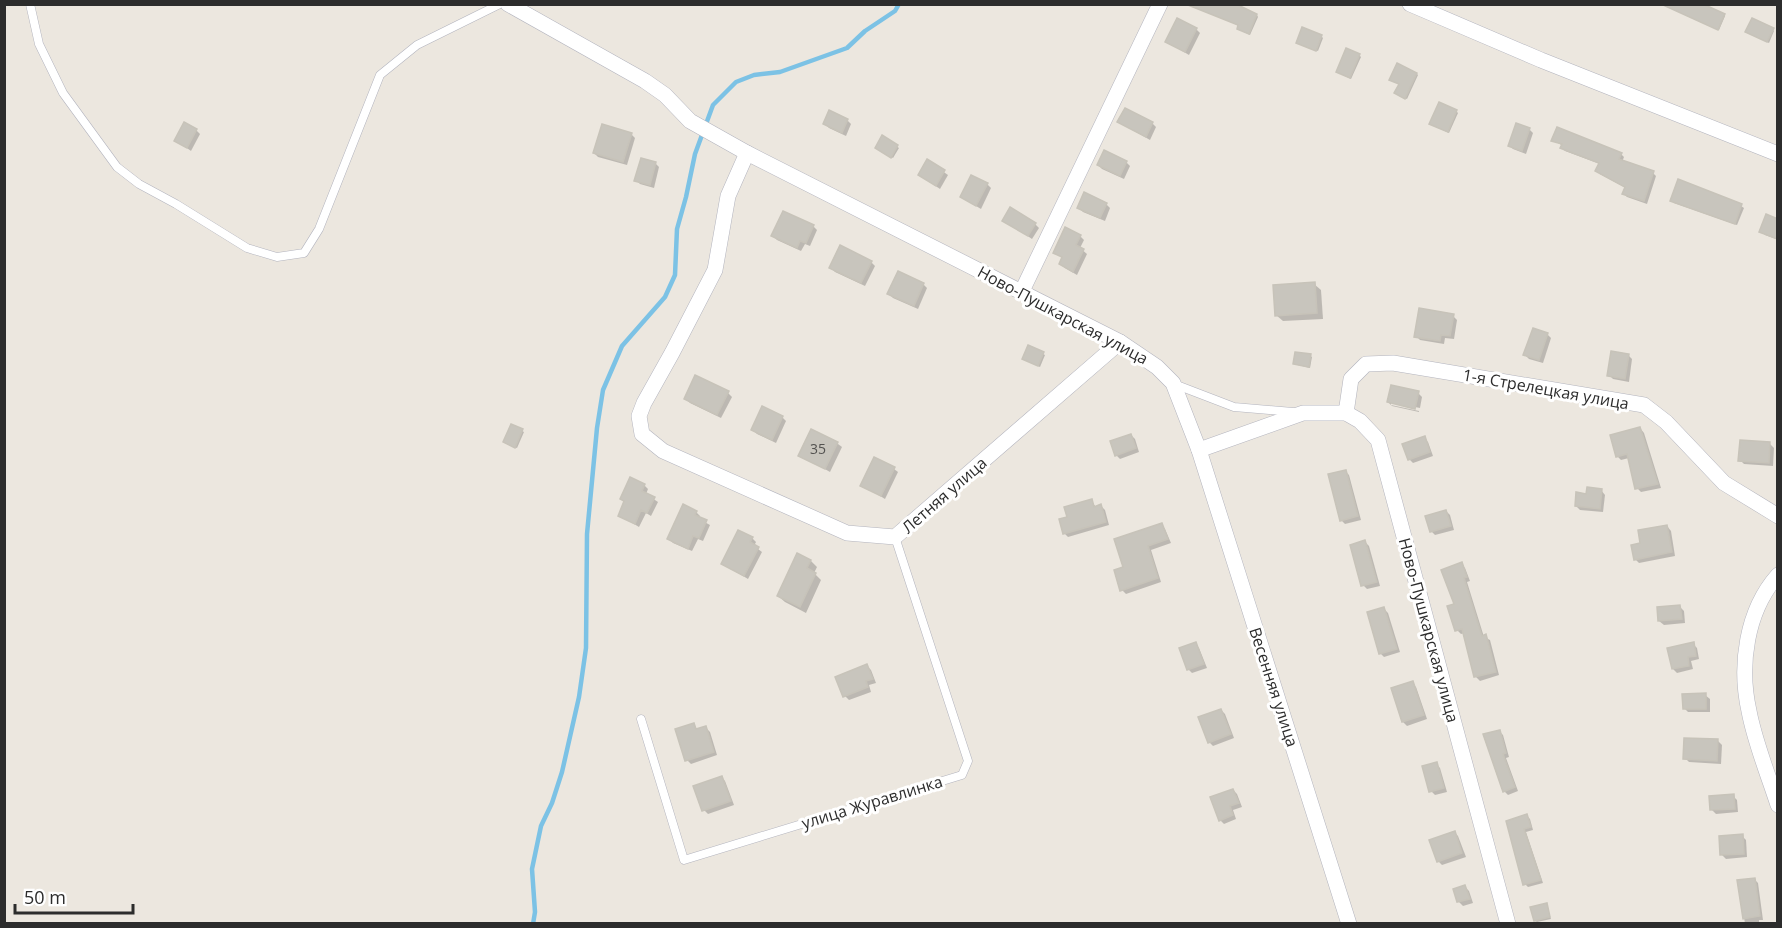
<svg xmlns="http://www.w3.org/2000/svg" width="1782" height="928" viewBox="0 0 1782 928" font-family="'Open Sans',sans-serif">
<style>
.shadow{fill:#0003}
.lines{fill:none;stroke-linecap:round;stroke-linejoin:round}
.stream{stroke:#7cc2e5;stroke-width:4.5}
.building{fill:#c8c5bd;stroke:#c7c3b9;stroke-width:1.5}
.lane-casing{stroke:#b3b4be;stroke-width:9}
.street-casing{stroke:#b3b4be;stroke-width:16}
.lane{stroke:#fff;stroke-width:8}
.street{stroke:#fff;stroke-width:15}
.labels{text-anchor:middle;stroke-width:6;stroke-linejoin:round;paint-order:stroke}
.number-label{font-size:14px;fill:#535250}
.street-label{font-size:16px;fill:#2c2c2c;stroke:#fff}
</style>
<rect width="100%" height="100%" fill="#ece7df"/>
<g class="shadow">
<polygon points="1205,4 1232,4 1257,15 1258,17 1250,35 1240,30 1240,26 1204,11 1203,10"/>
<polygon points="1663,5 1724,15 1725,16 1719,30"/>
<polygon points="1196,29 1200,33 1189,55 1167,42"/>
<polygon points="1773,30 1774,31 1769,43 1749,33"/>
<polygon points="1321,36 1323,38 1318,51 1299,44"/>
<polygon points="1359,55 1361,57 1351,79 1337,72"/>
<polygon points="1417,74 1418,75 1407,99 1398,95 1400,84"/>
<polygon points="1456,111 1458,113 1449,133 1432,125"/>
<polygon points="847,120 851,124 846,136 829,128 825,124"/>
<polygon points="1119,122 1152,123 1156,127 1150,140"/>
<polygon points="1529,129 1533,133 1526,154 1513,149 1509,145"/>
<polygon points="196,130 200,134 191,151 176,140"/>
<polygon points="631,134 635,138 627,165 598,157 594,153"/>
<polygon points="883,137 899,148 893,158 878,149"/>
<polygon points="1553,140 1621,154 1624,157 1622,162 1653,173 1656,176 1647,204 1627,197 1624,194 1626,188 1600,174 1597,171 1600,164 1565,151 1562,148 1563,146"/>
<polygon points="928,161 948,175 940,189 924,178"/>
<polygon points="1126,162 1130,166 1124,179 1102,169 1098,165"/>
<polygon points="655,163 659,167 654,188 640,184 636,180"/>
<polygon points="987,184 991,188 981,209 961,197"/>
<polygon points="1085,194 1106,204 1110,208 1105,221 1083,212 1079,208"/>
<polygon points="1672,201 1741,206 1744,208 1737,225 1674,203"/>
<polygon points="783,213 813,226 817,230 810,246 805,244 801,251 777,240 773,236"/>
<polygon points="1004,220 1035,224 1039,228 1032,239"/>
<polygon points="1778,221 1778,240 1765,235 1761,231"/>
<polygon points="1080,236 1084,240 1080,248 1087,254 1077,275 1065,268 1061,264 1063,259 1055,252"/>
<polygon points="871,262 875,266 865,286 835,272 831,268"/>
<polygon points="923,284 927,288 918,309 893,298 889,294"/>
<polygon points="1314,284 1321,290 1323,319 1283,321 1276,315"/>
<polygon points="1453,316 1457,320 1454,339 1445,338 1444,344 1420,340 1416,336"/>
<polygon points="1547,334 1551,338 1543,363 1529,359 1525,355"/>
<polygon points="1043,354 1045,355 1040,367 1025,360"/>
<polygon points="1628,355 1632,359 1629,382 1613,379 1609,375"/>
<polygon points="1310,356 1312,357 1310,368 1294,364"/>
<polygon points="728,393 732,397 721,418 690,403 686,399"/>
<polygon points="1418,393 1422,397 1420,408 1391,402 1391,405 1388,402"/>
<polygon points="1391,405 1419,411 1419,412 1392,406"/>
<polygon points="782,417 786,421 776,443 757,434 753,430"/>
<polygon points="512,426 524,432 517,448 507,444"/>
<polygon points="1640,428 1644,433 1661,488 1641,492 1637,488 1629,458 1621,460 1617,456"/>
<polygon points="812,431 838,444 842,447 830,472 800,455"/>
<polygon points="1131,435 1135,439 1139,452 1120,459 1116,455"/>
<polygon points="1424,438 1428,442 1433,456 1413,463 1409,459"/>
<polygon points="1770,444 1774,448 1773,466 1744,464 1740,460"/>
<polygon points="894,469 898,472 885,499 862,485"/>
<polygon points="1345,471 1349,475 1361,520 1345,524 1341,520"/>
<polygon points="644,485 648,489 646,494 658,502 651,516 646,513 639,527 619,515 625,503 621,499"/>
<polygon points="1601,490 1605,495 1603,512 1580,510 1576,506 1588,495"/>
<polygon points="1091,501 1096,507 1101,506 1105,510 1109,525 1068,537 1064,533 1069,518"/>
<polygon points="1446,511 1450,515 1454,530 1435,535 1431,531"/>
<polygon points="696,512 700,516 699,519 710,525 703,541 698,539 692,551 673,543 669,539"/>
<polygon points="1161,525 1165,529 1171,543 1151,550 1161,582 1126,594 1122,590 1125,568"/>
<polygon points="1667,526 1671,531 1675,556 1639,563 1635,559 1642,544"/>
<polygon points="752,538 756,542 754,546 762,552 748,579 723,564"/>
<polygon points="1365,542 1369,546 1380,586 1367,589 1363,585"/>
<polygon points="798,555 811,561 817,567 814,573 821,580 806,613 785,602 778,596"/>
<polygon points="1461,564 1465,568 1470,581 1467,582 1484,637 1490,640 1499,675 1480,681 1476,677 1465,633 1461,634 1457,630 1456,605"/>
<polygon points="1680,607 1684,611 1685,623 1664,625 1659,621"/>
<polygon points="1384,609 1388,613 1400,652 1384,657 1380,653"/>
<polygon points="1195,644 1199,648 1207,668 1192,673 1188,669"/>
<polygon points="1693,644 1697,648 1699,659 1691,661 1693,669 1677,673 1673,669"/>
<polygon points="867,666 871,670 876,683 869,685 871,692 849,700 845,696"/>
<polygon points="1412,683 1416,687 1427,719 1407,726 1403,722"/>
<polygon points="1705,695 1710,699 1710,712 1688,712 1684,708"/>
<polygon points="1221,710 1225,714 1234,738 1213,746 1209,742"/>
<polygon points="693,725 697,729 706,728 710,732 717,755 691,764 687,760"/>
<polygon points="1499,731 1503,735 1509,757 1506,758 1518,791 1508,795 1504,791"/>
<polygon points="1718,741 1722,745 1721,764 1689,762 1685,758"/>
<polygon points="1436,764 1440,768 1447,792 1435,795 1431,791"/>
<polygon points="721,777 725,781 734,805 708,814 704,810"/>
<polygon points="1233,790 1237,794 1242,807 1233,810 1236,819 1224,824 1220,820"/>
<polygon points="1733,796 1737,800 1738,812 1716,814 1712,810"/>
<polygon points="1527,816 1530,819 1533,830 1526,832 1543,883 1528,887 1525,884 1508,822"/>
<polygon points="1454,832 1458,836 1466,857 1442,865 1438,861"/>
<polygon points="1742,836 1746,840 1747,857 1726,859 1722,855"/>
<polygon points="1754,879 1758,883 1763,920 1759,920 1759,924 1745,924 1739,881"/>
<polygon points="1465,887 1469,891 1473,903 1463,906 1459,902"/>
<polygon points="1546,905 1551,919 1537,922 1535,921"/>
</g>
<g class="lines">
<polyline class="stream" points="533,924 535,912 532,869 541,826 552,803 562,772 579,697 586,648 587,534 597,428 603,390 622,346 665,297 675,275 677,229 686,197 695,154 713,105 736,82 754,75 780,72 847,48 865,31 895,11 899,4"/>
</g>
<g class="building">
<polygon points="1236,4 1257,14 1249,34 1237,29 1238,25 1188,5"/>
<polygon points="1661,4 1703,4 1725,14 1718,30"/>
<polygon points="1177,18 1197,28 1185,52 1165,42"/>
<polygon points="1752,18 1774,28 1767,42 1745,32"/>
<polygon points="1302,27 1322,35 1316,51 1296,43"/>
<polygon points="1346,48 1360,54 1350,78 1336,72"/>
<polygon points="1397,63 1417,73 1405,99 1394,93 1399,84 1389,80"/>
<polygon points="1439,102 1457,110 1448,132 1429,124"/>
<polygon points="1125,108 1153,122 1146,137 1117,122"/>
<polygon points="829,110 848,119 842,133 823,124"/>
<polygon points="184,122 197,129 187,148 174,141"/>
<polygon points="1516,123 1530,128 1522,151 1508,146"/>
<polygon points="602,124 632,133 623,162 593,153"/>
<polygon points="1557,127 1622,153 1619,159 1654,171 1644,201 1622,194 1625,187 1595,171 1599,163 1560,148 1562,144 1551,141"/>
<polygon points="882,135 898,145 891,158 875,148"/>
<polygon points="1104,150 1127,161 1120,176 1097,165"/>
<polygon points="641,158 656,162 650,185 634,181"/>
<polygon points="927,159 945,170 936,186 918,175"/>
<polygon points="971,175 988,183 976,206 960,197"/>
<polygon points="1678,179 1742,204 1735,224 1670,201"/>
<polygon points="1084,192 1107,203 1100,218 1077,208"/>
<polygon points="1010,207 1036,223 1028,236 1002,221"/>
<polygon points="783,211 814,225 806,243 800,241 797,248 771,236"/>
<polygon points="1766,214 1778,219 1778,239 1759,232"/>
<polygon points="1065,227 1081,235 1076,245 1084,249 1073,272 1059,264 1062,257 1053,253"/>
<polygon points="840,245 872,261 861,283 829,268"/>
<polygon points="898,271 924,283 914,306 887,294"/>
<polygon points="1315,282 1317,313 1275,316 1273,285"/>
<polygon points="1419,308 1454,314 1450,336 1441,335 1440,341 1414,337"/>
<polygon points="1533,328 1548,333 1539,360 1523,355"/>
<polygon points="1028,345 1044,352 1038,366 1022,359"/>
<polygon points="1611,351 1629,354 1625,379 1607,376"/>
<polygon points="1295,352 1311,354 1309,367 1293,364"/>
<polygon points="695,375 729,391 717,415 684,399"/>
<polygon points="1391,385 1419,391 1415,409 1387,402"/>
<polygon points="762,406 783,416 772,440 751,430"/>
<polygon points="511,424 523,429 515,448 503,442"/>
<polygon points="1640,427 1658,484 1635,489 1627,454 1616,457 1610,435"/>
<polygon points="811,429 838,442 825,469 798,456"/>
<polygon points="1131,434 1136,448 1115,456 1110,441"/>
<polygon points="1425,436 1430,452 1408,460 1402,444"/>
<polygon points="1740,440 1770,442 1769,463 1738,461"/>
<polygon points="874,457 895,467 881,496 860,486"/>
<polygon points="1346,470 1358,516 1340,521 1328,474"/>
<polygon points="630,477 645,484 642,491 655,497 647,513 641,510 635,524 618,516 624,501 620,499"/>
<polygon points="1587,487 1602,489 1600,509 1575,506 1576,492 1586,494"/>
<polygon points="1092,499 1094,507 1101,504 1106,522 1063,534 1059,519 1067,517 1064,507"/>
<polygon points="683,504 697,511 695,515 707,520 699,538 693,536 688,549 667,539"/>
<polygon points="1446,510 1451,526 1430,532 1425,516"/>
<polygon points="1162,523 1168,539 1148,546 1158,578 1120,591 1114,570 1123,567 1114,539"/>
<polygon points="1667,525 1672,552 1634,560 1631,545 1640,543 1638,530"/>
<polygon points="738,530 753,537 750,542 759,547 744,576 721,564"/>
<polygon points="1365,540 1377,582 1361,586 1350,545"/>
<polygon points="797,553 811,560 807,568 816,573 800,607 777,596"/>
<polygon points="1462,562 1467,577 1464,578 1482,636 1486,634 1496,672 1474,677 1462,629 1455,631 1447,606 1454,604 1441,570"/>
<polygon points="1680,605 1682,619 1658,621 1657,607"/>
<polygon points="1384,607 1397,649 1379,654 1367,612"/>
<polygon points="1196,642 1204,664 1187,670 1179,648"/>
<polygon points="1694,642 1696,656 1688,657 1689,666 1672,669 1667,648"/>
<polygon points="867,664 873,679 866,681 868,687 843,697 835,677"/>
<polygon points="1413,681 1424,715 1402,722 1391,688"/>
<polygon points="1706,693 1706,709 1683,709 1682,694"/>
<polygon points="1221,709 1231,734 1208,743 1198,717"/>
<polygon points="694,723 696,729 706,726 714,752 685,761 675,729"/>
<polygon points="1500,730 1506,753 1503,754 1515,787 1503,792 1483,734"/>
<polygon points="1684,738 1718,739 1717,761 1683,759"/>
<polygon points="1437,762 1444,788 1429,792 1422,766"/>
<polygon points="722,776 731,801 702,811 693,786"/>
<polygon points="1233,789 1239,803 1230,806 1233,815 1219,821 1210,797"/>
<polygon points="1734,794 1735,809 1710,810 1709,796"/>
<polygon points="1527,814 1531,827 1524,829 1541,880 1523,885 1506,821"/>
<polygon points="1455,831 1462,853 1437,862 1429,840"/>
<polygon points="1743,834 1744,854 1720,855 1719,836"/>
<polygon points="1755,878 1760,916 1743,919 1737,880"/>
<polygon points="1465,885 1470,899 1457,902 1453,889"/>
<polygon points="1547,903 1550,917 1534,921 1530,907"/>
</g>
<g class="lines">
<g class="lane-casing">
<g id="lane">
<polyline points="30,4 39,44 63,93 117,167 139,184 176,204 247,248 277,257 304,253 319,229 380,75 417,45 500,4"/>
<polyline points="1174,384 1234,407 1293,412"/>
<polyline points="641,719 684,860 962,775 968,761 895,537"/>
</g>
</g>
<g class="street-casing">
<g id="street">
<polyline points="508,4 645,81 665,95 690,121 747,153 1120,342 1157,367 1173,383 1199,450 1349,924"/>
<polyline points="1410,4 1541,60 1778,154"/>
<polyline points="747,153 728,196 715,270 672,353 644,403 639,416 642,434 663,451 847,533 895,537 1120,342"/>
<polyline points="1022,291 1160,4"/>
<polyline points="1346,413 1351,379 1366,364 1393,363 1644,405 1666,422 1724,483 1778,516"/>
<polyline points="1199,450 1303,413 1346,413 1360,421 1378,440 1508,924"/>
<path d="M1778,575c-32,36 -39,91 -29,136 6,32 19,63 29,94"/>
</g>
</g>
<use href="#lane" class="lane"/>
<use href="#street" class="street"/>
</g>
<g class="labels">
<g class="number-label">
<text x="818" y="454">35</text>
</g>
<g class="street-label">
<text transform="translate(1063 315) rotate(28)" y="6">Ново-Пушкарская улица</text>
<text transform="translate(1546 389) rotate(10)" y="6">1-я Стрелецкая улица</text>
<text transform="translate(944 495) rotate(-41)" y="6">Летняя улица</text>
<text transform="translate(1429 630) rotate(75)" y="6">Ново-Пушкарская улица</text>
<text transform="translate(1274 687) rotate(72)" y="6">Весенняя улица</text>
<text transform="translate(872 802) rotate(-17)" y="6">улица Журавлинка</text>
</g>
</g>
<rect width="1782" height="928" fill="none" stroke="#2c2c2c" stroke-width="12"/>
<path d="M15 904v9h118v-9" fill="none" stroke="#2c2c2c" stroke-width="3"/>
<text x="24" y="904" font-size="18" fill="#2c2c2c" stroke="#ffffff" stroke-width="4.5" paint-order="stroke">50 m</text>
</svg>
